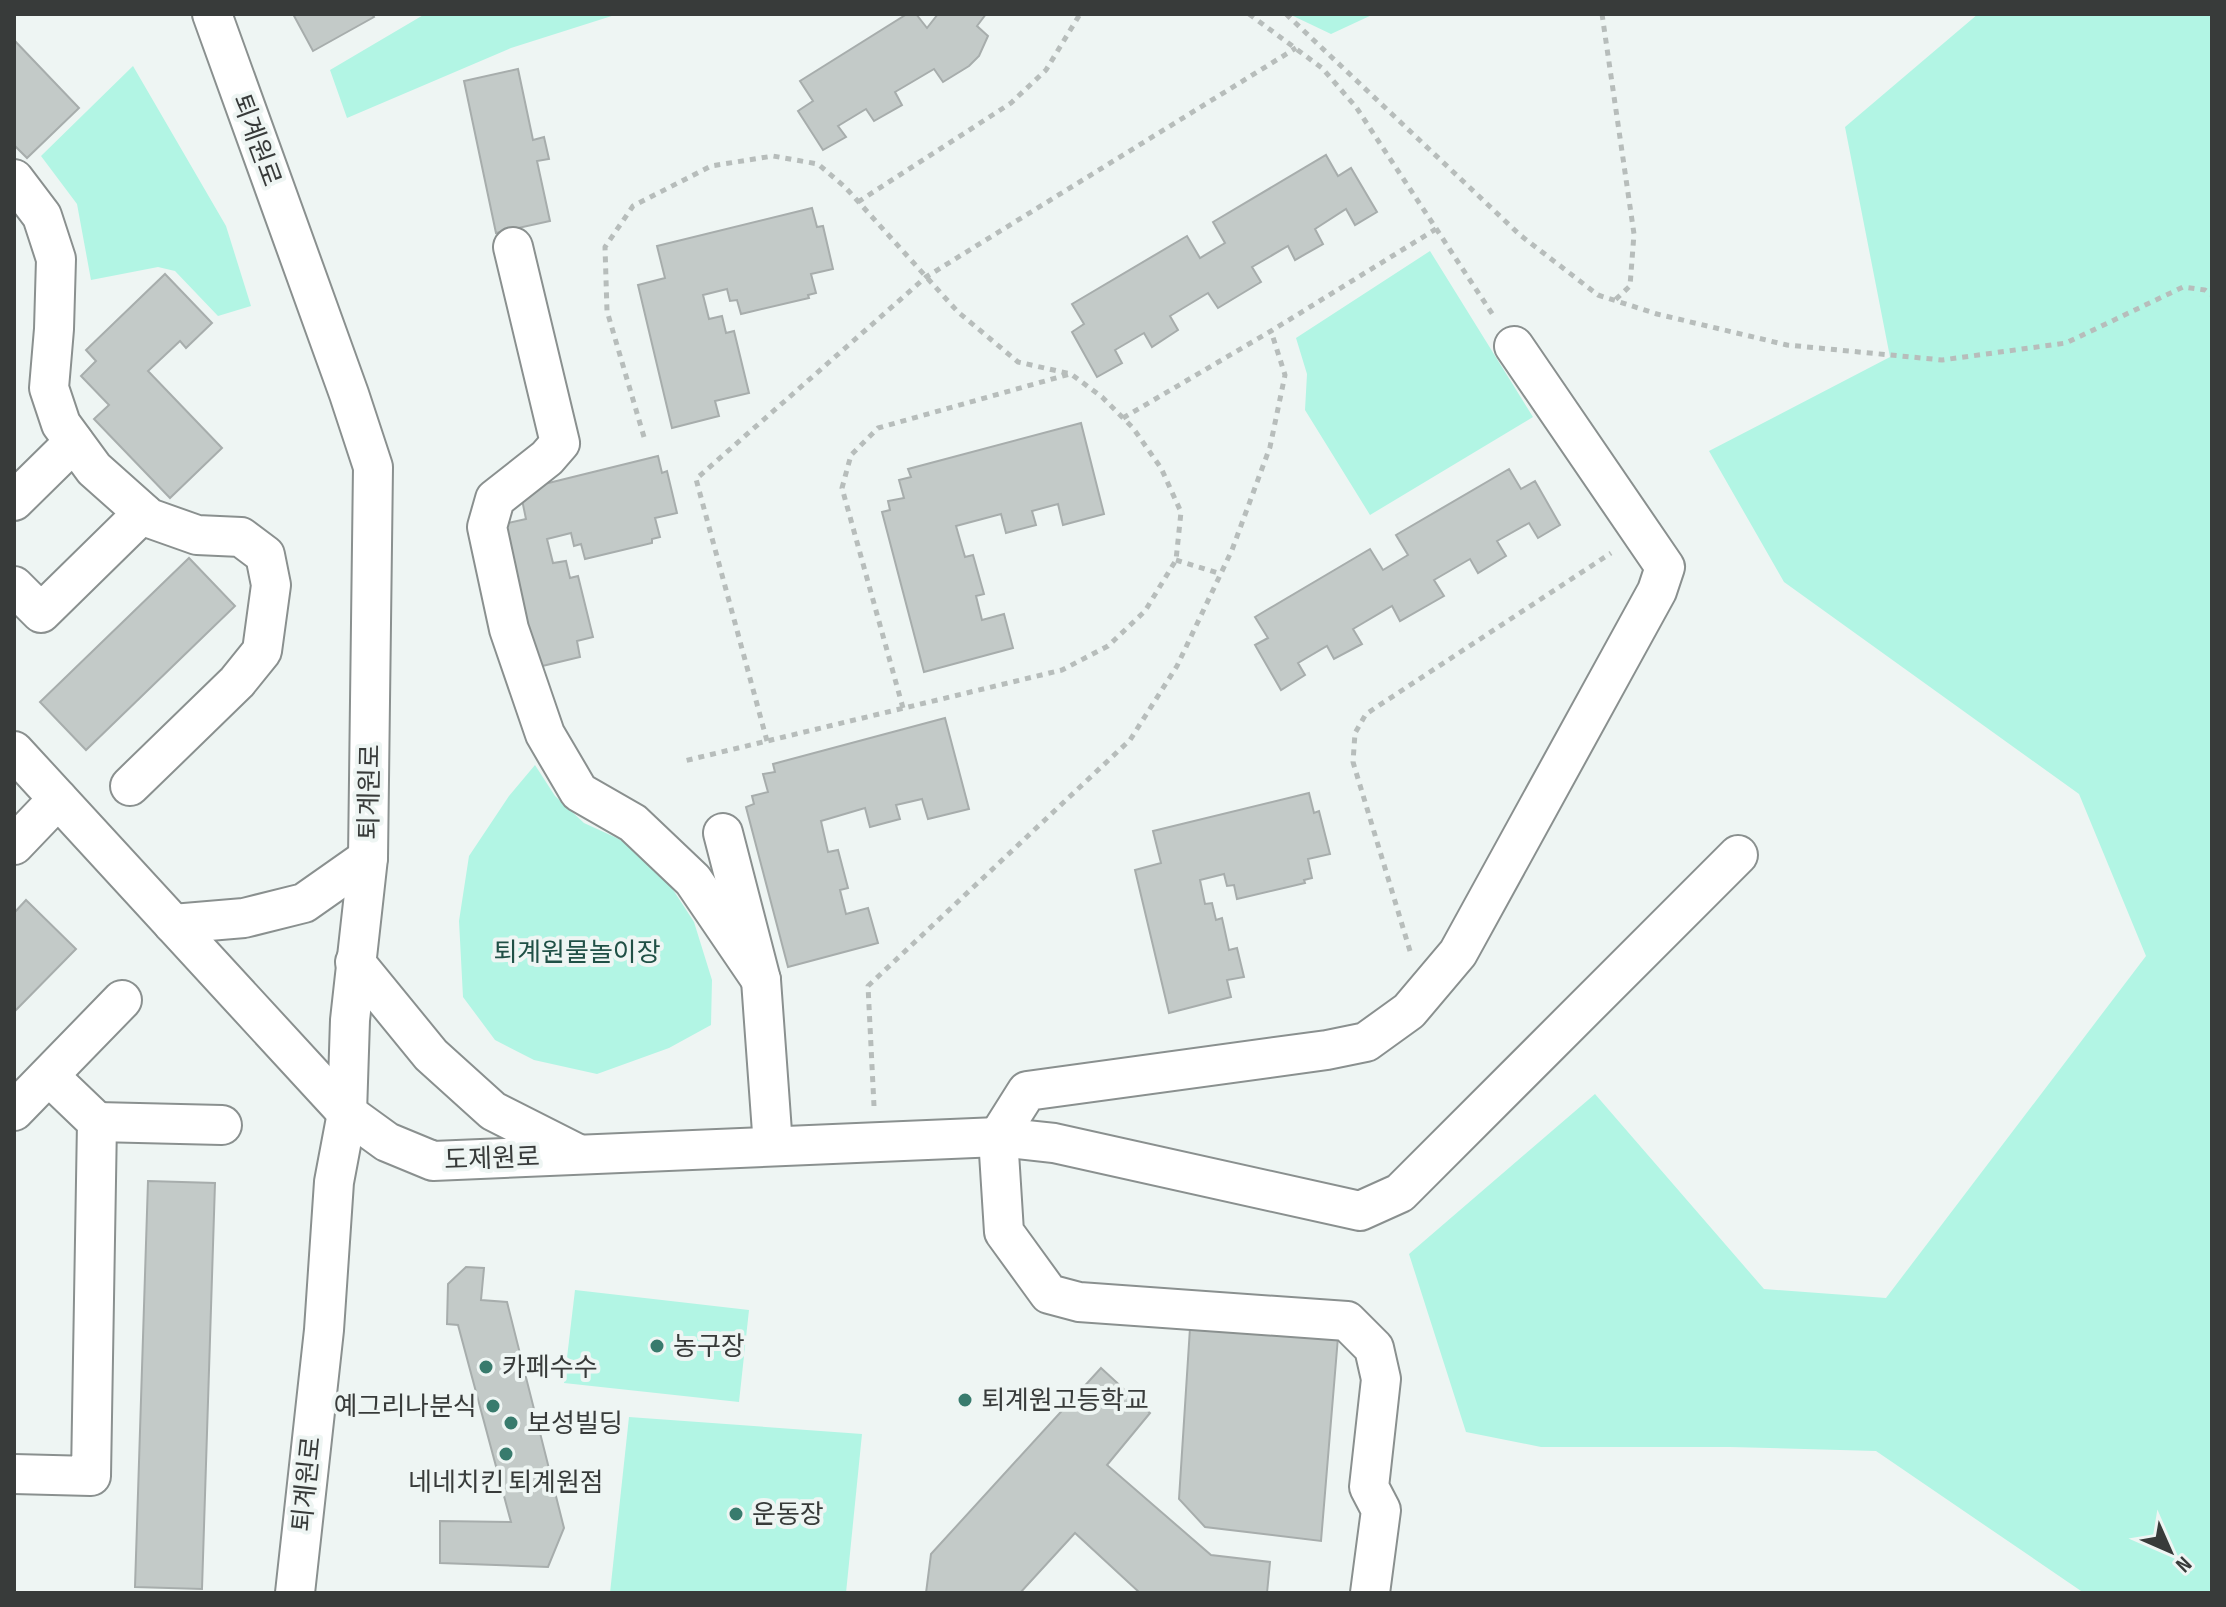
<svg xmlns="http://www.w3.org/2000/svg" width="2226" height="1607" viewBox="0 0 2226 1607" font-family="'Sofia Sans Condensed','Noto Sans KR',sans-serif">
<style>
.green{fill:#b2f5e4}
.building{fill:#c3cac8;stroke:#a7adac;stroke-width:2}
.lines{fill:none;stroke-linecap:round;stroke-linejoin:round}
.minor-casing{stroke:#8a908f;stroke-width:42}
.path{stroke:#b7bdbb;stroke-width:5;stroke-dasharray:6 6;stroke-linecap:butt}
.minor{stroke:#fff;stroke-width:38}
.poi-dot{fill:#387b6d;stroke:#eef5f3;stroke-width:3}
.labels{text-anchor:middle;stroke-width:8;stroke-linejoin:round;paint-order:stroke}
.street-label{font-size:26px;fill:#383b3a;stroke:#eef5f3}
.park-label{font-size:26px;fill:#205046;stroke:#eef5f3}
.poi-label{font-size:26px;fill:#383b3a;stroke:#eef5f3;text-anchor:start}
</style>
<rect width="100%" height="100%" fill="#eef5f3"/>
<g class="green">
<polygon points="425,14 618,14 511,48 347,118 330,70"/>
<polygon points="1289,14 1374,14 1331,34"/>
<polygon points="1978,14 2212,14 2212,1593 2084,1593 1876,1451 1730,1447 1541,1447 1466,1432 1409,1254 1595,1094 1764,1289 1886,1298 2146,956 2079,794 1784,582 1709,451 1890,357 1845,127"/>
<polygon points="133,66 226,226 251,306 218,316 175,271 158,267 91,280 77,204 41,156"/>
<polygon points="1430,251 1533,417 1370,515 1305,410 1307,374 1296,338"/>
<polygon points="535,765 555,796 584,823 619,839 657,865 694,922 712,980 711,1025 669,1048 597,1074 534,1060 495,1040 463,997 459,921 469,856 509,796"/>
<polygon points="575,1290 749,1310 739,1402 564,1383"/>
<polygon points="629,1417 862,1434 846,1593 610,1593"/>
</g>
<g class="building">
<polygon points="293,14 372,14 374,17 313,51"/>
<polygon points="907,14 916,14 927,28 938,14 986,14 977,26 988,36 979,56 969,66 943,82 934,69 895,92 902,105 874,121 866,109 838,126 846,137 823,150 798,111 813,101 800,81"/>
<polygon points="14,40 79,108 27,158 14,145"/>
<polygon points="518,69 533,140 544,137 549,159 537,161 550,221 496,233 464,81"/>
<polygon points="1326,155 1338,176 1351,168 1377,212 1355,225 1346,209 1315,229 1323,244 1295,260 1288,246 1252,267 1261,282 1218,308 1208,293 1170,316 1178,330 1152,347 1144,333 1115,350 1122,363 1097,377 1072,332 1084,324 1072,304 1187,236 1200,258 1225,243 1213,222"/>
<polygon points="812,208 817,227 823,226 833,269 811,274 816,293 808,295 809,298 741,314 737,300 730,301 727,289 703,295 709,319 722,316 726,333 734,331 749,393 715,401 719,416 672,428 638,285 665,278 657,246"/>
<polygon points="165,274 212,323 186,348 180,341 148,371 222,448 170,498 94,419 109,405 81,376 96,361 86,350"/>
<polygon points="1081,423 1104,514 1063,525 1058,504 1032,511 1036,525 1006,533 1001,514 956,526 965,557 973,555 984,594 976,596 982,620 1004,614 1013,648 924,672 882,512 890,510 888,501 904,498 899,480 911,477 908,469"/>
<polygon points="658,456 662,473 667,471 677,513 655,518 660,537 652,539 652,543 585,559 581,544 574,546 571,533 547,539 553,563 566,561 570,578 578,576 593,637 577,641 580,657 534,668 499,525 526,519 520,490"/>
<polygon points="1509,469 1521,489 1535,481 1560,525 1538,538 1529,523 1497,541 1506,556 1478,573 1470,559 1434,580 1444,596 1400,621 1392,606 1353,629 1362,644 1334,659 1327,646 1298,663 1305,675 1281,690 1255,645 1268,638 1255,617 1370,549 1383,570 1408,555 1396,535"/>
<polygon points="189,558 235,606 86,750 40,702"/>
<polygon points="945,718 969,809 928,819 922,799 896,805 900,819 870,827 865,808 821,821 828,852 838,850 848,888 840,890 846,914 868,908 878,943 788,967 746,807 754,804 752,796 768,792 763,774 775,772 773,764"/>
<polygon points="1309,793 1314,813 1319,811 1330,854 1308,859 1312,878 1304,880 1305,883 1237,899 1234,885 1227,886 1224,874 1200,880 1205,904 1212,903 1216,920 1222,918 1229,950 1237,948 1244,977 1227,980 1231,997 1169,1013 1135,870 1161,863 1153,831"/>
<polygon points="26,900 76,949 14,1012 14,913"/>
<polygon points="148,1181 215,1183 202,1589 135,1587"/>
<polygon points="466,1267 484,1268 481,1300 507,1302 564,1528 548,1567 440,1563 440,1521 511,1522 458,1325 447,1324 448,1284"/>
<polygon points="1190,1328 1338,1337 1321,1541 1205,1527 1179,1499"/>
<polygon points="1101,1368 1150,1413 1107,1465 1211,1555 1270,1562 1267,1593 1140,1593 1075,1533 1020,1593 926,1593 931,1554"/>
</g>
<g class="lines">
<g class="minor-casing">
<g id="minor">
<polyline points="212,14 349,394 373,467 368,858 350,1020 347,1113 334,1182 324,1330 295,1593"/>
<polyline points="14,179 42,216 56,259 54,329 49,388 61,424 94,469 149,518 197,535 241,537 265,555 271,585 262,651 237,682 130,786"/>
<polyline points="513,247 560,443 547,458 495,499 487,527 509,629 545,734 579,792 633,823 693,880 761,980"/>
<polyline points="14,501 74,442"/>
<polyline points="14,586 41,613 143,513"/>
<polyline points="14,751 347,1113 387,1142 433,1161 998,1137 1054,1143 1360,1211 1400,1193 1738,855"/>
<polyline points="723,833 761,980 773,1146"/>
<polyline points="14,845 58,799"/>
<polyline points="173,924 244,918 304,903 368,858"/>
<polyline points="355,962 431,1055 493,1111 576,1153"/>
<polyline points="14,1111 122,1000"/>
<polyline points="97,1122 222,1125"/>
<polyline points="14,1474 91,1476 97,1122 49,1076"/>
<polyline points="1370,1593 1381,1510 1369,1487 1381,1379 1374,1348 1347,1321 1079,1302 1049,1294 1004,1232 998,1137 1027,1091 1327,1050 1366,1042 1409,1011 1458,953 1657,591 1665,567 1514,346"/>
</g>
</g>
<g class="path">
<polyline points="1249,14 1322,68 1356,107 1493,315"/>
<polyline points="1286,14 1520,235 1598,295 1657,314 1787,345 1942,360 2066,343 2183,287 2205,290 2212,295"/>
<polyline points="1602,14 1634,234 1630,286 1615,300"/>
<polyline points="858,202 1011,103 1046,70 1080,14"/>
<polyline points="1123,418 1271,331 1436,229"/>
<polyline points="644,437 607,311 605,247 633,206 711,166 773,156 818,164 845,187 958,312 1018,362 1071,374 1102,397 1133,428 1161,468 1181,512 1176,560 1145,611 1108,646 1062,670 684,761"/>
<polyline points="1176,560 1221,574"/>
<polyline points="903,708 842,488 851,455 878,428 1070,374"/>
<polyline points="767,741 696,479 926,277 1296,48"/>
<polyline points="1410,951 1353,762 1355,733 1366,714 1611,553"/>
<polyline points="874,1106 868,986 1130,740 1177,666 1232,550 1270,447 1285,375 1271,331"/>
</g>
<use href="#minor" class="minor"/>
</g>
<g class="poi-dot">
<circle cx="657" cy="1346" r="8"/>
<circle cx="486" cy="1367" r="8"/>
<circle cx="965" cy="1400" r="8"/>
<circle cx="493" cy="1406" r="8"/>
<circle cx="511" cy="1423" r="8"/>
<circle cx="506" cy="1454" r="8"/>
<circle cx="736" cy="1514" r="8"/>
</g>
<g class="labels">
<g class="street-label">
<text transform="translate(257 140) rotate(70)" y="9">퇴계원로</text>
<text transform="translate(369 792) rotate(-89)" y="9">퇴계원로</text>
<text transform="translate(492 1158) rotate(-2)" y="9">도제원로</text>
<text transform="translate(306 1484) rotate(-84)" y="9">퇴계원로</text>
</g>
<g class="park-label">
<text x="577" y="961">퇴계원물놀이장</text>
</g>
<g class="poi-label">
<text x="673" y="1355">농구장</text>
<text x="502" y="1376">카페수수</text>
<text x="981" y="1409">퇴계원고등학교</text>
<text x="477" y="1415" text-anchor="end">예그리나분식</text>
<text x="527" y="1432">보성빌딩</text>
<text x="506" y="1491" text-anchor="middle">네네치킨 퇴계원점</text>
<text x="752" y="1523">운동장</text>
</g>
</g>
<rect width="2226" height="1607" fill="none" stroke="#383b3a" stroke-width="32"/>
<g transform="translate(2170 1551) rotate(135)" stroke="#eef5f3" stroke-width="6" paint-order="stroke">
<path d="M0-6L14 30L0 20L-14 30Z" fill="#383b3a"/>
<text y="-12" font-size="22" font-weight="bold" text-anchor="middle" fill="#383b3a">N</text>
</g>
</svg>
